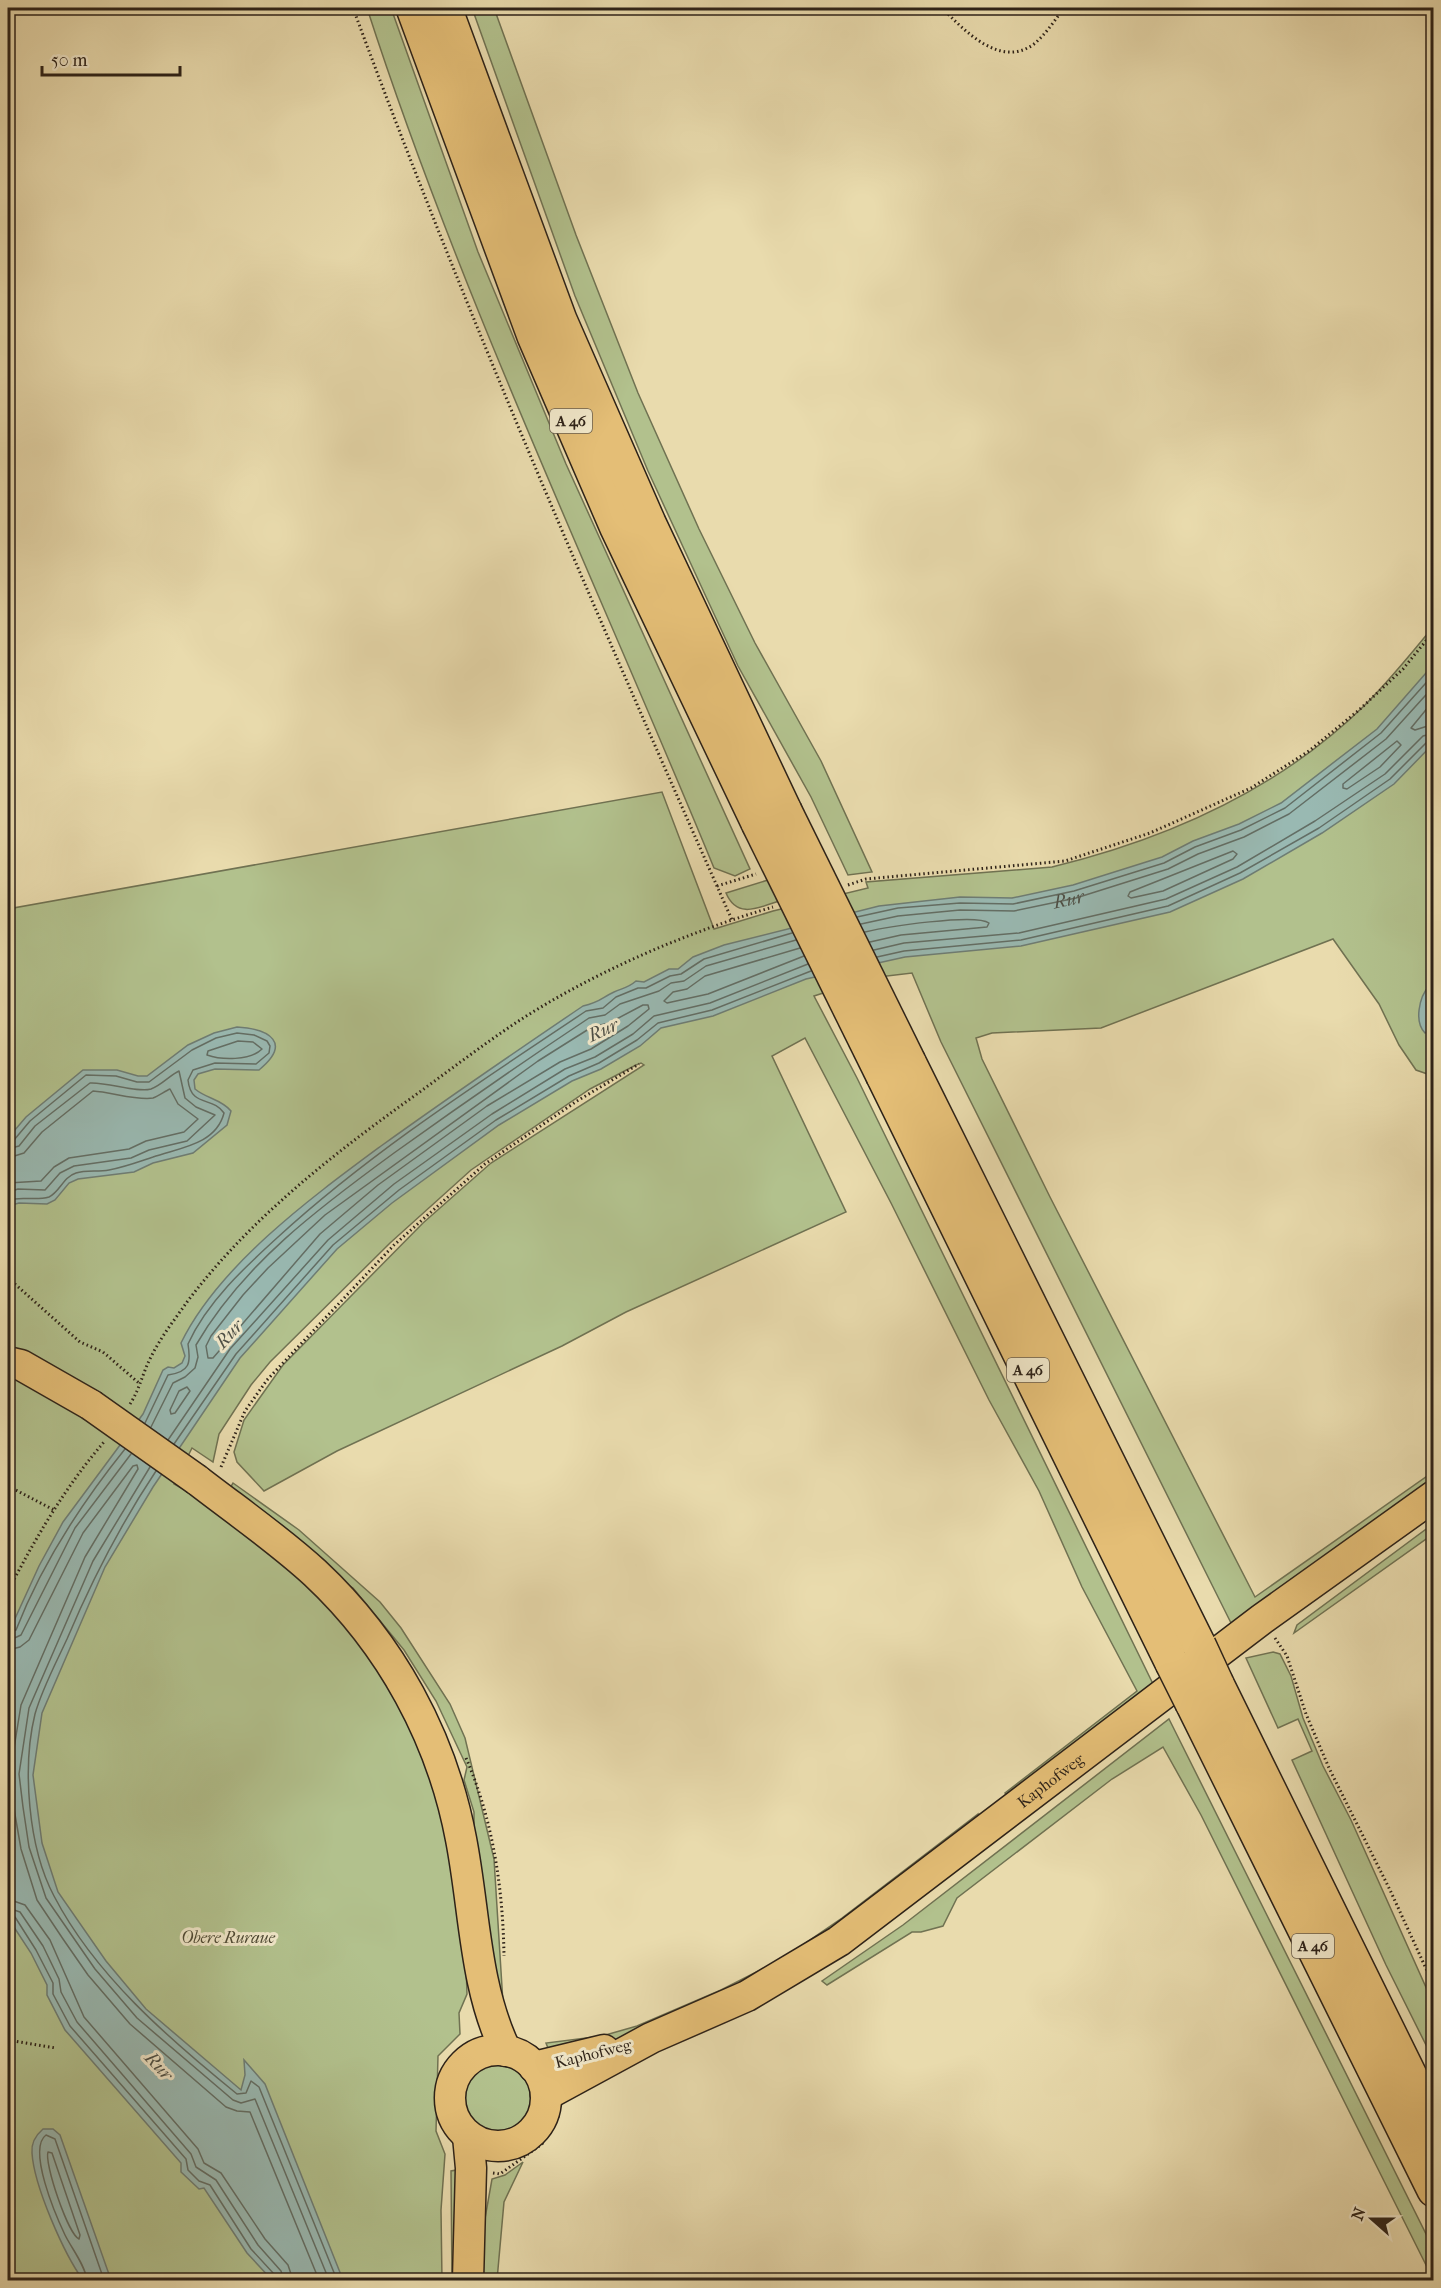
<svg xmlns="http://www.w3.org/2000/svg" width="1441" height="2288" viewBox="0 0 1441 2288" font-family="'IM FELL French Canon',serif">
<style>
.green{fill:#b2c18d;stroke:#707252;stroke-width:1.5}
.water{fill:#99b9b2;stroke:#6e7d74;stroke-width:1.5}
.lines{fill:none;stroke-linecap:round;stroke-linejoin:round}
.shore{stroke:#636e65;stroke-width:1.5}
.major-casing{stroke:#2d2218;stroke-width:33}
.highway-casing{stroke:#2d2218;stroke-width:36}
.path{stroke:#2d2218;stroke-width:3;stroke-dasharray:1.5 3;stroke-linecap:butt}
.major{stroke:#e4be76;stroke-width:30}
.highway{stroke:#e4be76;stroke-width:33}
.major-bridge-casing{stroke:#2d2218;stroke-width:33;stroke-linecap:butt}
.highway-bridge-casing{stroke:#2d2218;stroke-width:36;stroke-linecap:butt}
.major-bridge{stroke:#e4be76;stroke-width:30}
.highway-bridge{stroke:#e4be76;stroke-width:33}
.labels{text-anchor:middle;stroke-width:6;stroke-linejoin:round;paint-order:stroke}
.shield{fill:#f1e8ca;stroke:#685d4d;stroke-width:1.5}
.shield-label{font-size:15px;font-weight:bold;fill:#2d2218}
.street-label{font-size:16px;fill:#2d2218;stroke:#f1e8ca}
.park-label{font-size:16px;font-style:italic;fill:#4e4a35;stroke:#f1e8ca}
.water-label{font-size:18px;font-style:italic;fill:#4d4f46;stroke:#f1e8ca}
</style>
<rect width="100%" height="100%" fill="#e9dbad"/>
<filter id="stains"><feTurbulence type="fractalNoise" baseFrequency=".00333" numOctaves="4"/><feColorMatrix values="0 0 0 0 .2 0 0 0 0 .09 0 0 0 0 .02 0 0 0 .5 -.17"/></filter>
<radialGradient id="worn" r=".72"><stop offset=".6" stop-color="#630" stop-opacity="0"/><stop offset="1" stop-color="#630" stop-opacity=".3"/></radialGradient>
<g class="green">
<path d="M367,8h24l87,244 88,212 184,405 -15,7 -21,-8c-117,-285 -252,-566 -347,-860z"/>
<polygon points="472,8 494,8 576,235 638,393 699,529 755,643 821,761 872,872 848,875 811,797 738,666 648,471 575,296"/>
<path d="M1433,627v449l-17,-6 -17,-25 -20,-41 -46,-65 -232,89 -109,5 -16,5 6,21 68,138 205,400 178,-125v14l-200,141 -292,-585 -29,-69 -42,5 -56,18 43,82 298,610 -141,112 -9,-7 132,-102 -55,-104 -43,-96 -50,-91 -98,-197 -86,-165 -33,18 74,156 -220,100 -64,34 -225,105 -73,40 -27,-29 -3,-10 10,-32 39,-55 140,-142 68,-60 153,-98 -3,-2 -5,2 -46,24 -119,81 -81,73 -120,119 -19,23 -32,49 -6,28 -21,-14 -18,36 58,33 109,96 42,56 58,126 24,140 2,59 -8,19 1,21 -22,22 -2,75 9,23 -4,56 1,70h-434v-1371l654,-117 52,137 59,-18 95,-23 -2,-6 186,-15c115,-28 227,-78 312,-161 25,-25 47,-52 69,-79z"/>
<path d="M768,880l11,21c-21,7 -42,18 -53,-8z"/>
<polygon points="233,1483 299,1530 380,1602 401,1628 450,1704 465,1738 494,1859 504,2019 474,1846 474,1812 464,1780 467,1767 436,1701 404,1650 353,1588 334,1577 230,1488"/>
<polygon points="1433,1524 1433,1534 1294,1633 1297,1625"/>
<polygon points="1273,1652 1280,1654 1291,1676 1303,1718 1323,1766 1351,1820 1433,2003 1433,2059 1386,1965 1292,1760 1312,1751 1298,1719 1278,1728 1246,1658"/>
<polygon points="1169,1719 1433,2248 1433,2279 1201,1815 1163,1747 1112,1779 957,1898 943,1926 921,1932 912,1932 827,1985 822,1981 903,1925"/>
<polygon points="978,1814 978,1826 762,1978 607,2044 550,2053 546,2043 602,2036 637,2026 721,1990 782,1959 842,1918"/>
<circle cx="497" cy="2100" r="35"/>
<polygon points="523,2162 504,2202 497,2280 480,2280 484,2224 492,2179 505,2175"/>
<polygon points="457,2170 457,2280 452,2280 451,2171"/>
</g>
<g class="water">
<path d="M1433,665v79l-39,40 -72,49 -79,46 -73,33 -149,34 -116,11 -99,22 -93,37 -52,12 -21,18 -39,23 -29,12 -73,44 -107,78 -55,46 -97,109 -87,129 -48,80 -63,146 -9,62 9,68 16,49 48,69 40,48 95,81 4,-15 -1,-15 21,24 78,196h-71l-25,-27 -43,-65 -5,1 -18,-17v-9l-116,-133 -18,-35v-10l-16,-32 -23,-35v-284l31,-68 24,-44 80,-108 20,-44 5,-3 6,1 8,-5 3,-7 -4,-13c38,-78 131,-146 200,-197 67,-48 134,-94 202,-140 18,-4 18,-8 31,-14 9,-4 14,-4 22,-11l8,1 25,-13h9l15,-12 31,-12 155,-39 81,-9 52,1 61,-13 89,-28 31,-16 46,-17 42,-21 96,-74z"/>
<path d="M1429,986h4v41l-8,6c-11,-11 -6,-36 4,-47z"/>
<path d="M237,1027c33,2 55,16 22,43l-44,-1 -17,5 -4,6 1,9c12,10 26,10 36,22l-4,14 -34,28 -40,10 -19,9 -56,7 -9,4 -14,17 -8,4 -28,-1 -11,3v-68l18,-21 57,-47h34l21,6h9l41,-31 26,-12z"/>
<path d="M43,2129h10l7,6 51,145h-28c-19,-26 -49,-94 -51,-127 -1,-10 4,-18 11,-24z"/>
</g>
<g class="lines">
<g class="shore">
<polyline points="1434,700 1411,728 1415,730 1434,724"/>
<polygon points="1397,741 1401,745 1380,767 1347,789 1343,788 1343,784"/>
<polygon points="1233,851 1237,854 1233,859 1163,891 1131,898 1128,896 1130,892"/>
<polyline points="857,917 898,908 960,903 1013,904 1074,891 1164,863 1195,847 1241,830 1285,808 1381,733 1434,674"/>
<path id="s1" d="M861,924l37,-8 62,-6 54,1 62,-13 92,-29 30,-15 46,-17 45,-23 97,-75 48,-53"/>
<path d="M865,932c21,-5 110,-19 124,-9l-2,4 -86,8 -31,7"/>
<polyline points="800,948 705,976 687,989 673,992 664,1001 667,1003 708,994 804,956"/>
<polyline points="874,950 904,943 1019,933 1166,899 1237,867 1315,821 1385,774 1423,736 1434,733"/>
<polyline points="877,957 904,951 1021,940 1168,906 1240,873 1319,828 1390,779 1427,742 1434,741"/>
<polygon points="643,1005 648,1005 649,1009 628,1026 591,1049 560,1062 487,1106 378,1185 320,1234 213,1358 208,1358 206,1346 211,1336 243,1295 268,1268 325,1215 538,1061 592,1027 609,1023"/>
<path d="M238,1041l15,1 9,7c-12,12 -41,11 -55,6l1,-4z"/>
<path d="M8,1142l6,-2 16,-19 56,-46 30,1 21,6h12l43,-32 24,-12 21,-5 17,2 13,6 3,5 -1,7 -13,11 -41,-1 -22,7 -5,10c3,28 25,16 36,33 -8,32 -46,35 -71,44 -15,5 -28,10 -44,13 -11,2 -23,0 -33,3 -13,4 -16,19 -27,24 -13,4 -28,-1 -41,3"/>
<path d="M8,1149l11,-3 16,-20 55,-43c18,-1 47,10 61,6 11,-4 19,-14 28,-18l6,27 11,9 19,8 -28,26 -38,9 -18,8 -57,8 -14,7 -15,17 -27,-1 -10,3"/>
<path d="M8,1158l16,-5 18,-21 51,-41c18,1 45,10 60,7 6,-2 12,-7 17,-9l8,15 20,15 -14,13 -38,9 -17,8 -60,9 -15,9 -13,14 -33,2"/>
<polygon points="187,1387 190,1391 175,1413 171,1414 170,1410 179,1391"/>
<path d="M145,1423l23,-48c22,-3 23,-12 20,-31 19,-42 57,-77 90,-107 94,-86 202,-155 308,-226l17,-3 13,-11 22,-9h8l24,-12 11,-2 23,-15 88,-26"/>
<path d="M151,1427l22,-44 12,-6 10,-9 3,-11 -2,-12c47,-81 124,-138 198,-192 64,-46 129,-91 195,-135l16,-3 15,-11 39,-13 12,-8 13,-2 22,-15 90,-26"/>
<polyline points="168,1440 230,1349 328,1240 394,1184 492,1114 565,1069 595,1057 633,1034 654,1016 710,1003 808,964"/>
<polyline points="174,1444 236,1354 333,1245 399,1190 496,1120 569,1076 599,1063 637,1040 658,1023 712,1010 811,971"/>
<polyline points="150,1467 93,1561 29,1708 19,1774 23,1807 29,1847 46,1898 95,1969 137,2018 233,2100 241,2103 255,2099 329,2280"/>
<path d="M156,1471c-36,54 -64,109 -89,168 -11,24 -25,50 -32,75 -13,53 -7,133 19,182 41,79 114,142 183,198l9,-1 5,-12 8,6 78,193"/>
<path d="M8,1633l8,-3c26,-67 64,-125 109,-181"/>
<polyline points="8,1641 21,1635 75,1528 131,1454"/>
<polyline points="8,1650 20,1647 29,1640 83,1533 133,1466 137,1465 138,1469 85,1557 21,1705 10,1773 14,1809 21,1849 37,1900 63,1939 88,1975 130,2024 226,2107 237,2111 250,2112 319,2280"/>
<polyline points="8,1899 25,1905 50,1940 84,2017 198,2149 204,2163 221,2173 265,2239 288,2265 293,2280"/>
<polyline points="8,1908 20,1912 43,1946 59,1979 61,1992 77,2022 191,2154 196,2167 216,2180 258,2245 281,2271 284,2280"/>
<polyline points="8,1915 15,1917 36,1950 53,1983 53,1994 70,2026 186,2159 188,2170 199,2181 210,2185 251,2249 274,2274 276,2280"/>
<path d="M48,2152l4,1 28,82 -1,4c-11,-5 -35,-76 -31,-87z"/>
<path d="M87,2280c-2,-15 -15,-31 -22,-45 -9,-19 -38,-86 -19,-100l9,4 49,141"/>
</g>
<g class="major-casing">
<g id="major">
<polyline points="8,1362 21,1365 91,1405"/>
<path d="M197,1480c40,31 81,59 118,93 76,71 127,165 146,266 14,72 13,146 45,212"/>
<circle cx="498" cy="2098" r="48"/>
<polyline points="534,2067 604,2050"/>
<path id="s2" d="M546,2095l105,-57 96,-42 92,-55 423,-322 172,-123"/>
<polyline points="468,2136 471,2168 468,2280"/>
</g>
</g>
<g class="highway-casing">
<g id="highway">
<polyline points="413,8 534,336 617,528 758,823"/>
<polyline points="445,8 560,320 649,523 785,811"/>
<polyline points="909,1062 1199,1645"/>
<polyline points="883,1076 1172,1663"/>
<polyline points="1217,1684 1434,2124"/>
<polyline points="1192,1703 1434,2190"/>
</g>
</g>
<g class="path">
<path d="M353,8c114,309 245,610 379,912"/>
<path d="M942,8c22,22 58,61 92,36 12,-10 21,-24 30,-36"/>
<polyline points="848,885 866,879 1065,861 1150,833 1251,788 1309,751 1359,710 1403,669 1434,631"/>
<polyline points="717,886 756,874"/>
<polyline points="8,1278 80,1342 103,1352 140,1384"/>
<path d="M130,1404c10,-15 13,-33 22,-49 9,-18 23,-36 35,-53 61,-81 141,-144 223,-203 36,-26 71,-53 107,-77 77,-50 168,-89 256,-115"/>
<polyline points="221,1467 245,1411 267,1380 394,1245 485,1164 577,1101 639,1064"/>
<polyline points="8,1486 54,1510"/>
<path d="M8,1591c27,-52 57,-104 96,-149"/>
<polyline points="1275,1638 1287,1656 1306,1714 1329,1768 1390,1890 1434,1986"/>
<path d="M466,1758c27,62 37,131 38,198"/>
<polyline points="8,2040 56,2048"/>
<polyline points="493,2173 500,2174 542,2144 559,2115"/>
</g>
<use href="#major" class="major"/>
<use href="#highway" class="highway"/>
<g class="major-bridge-casing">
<polyline id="major-bridge" points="91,1405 197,1480"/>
</g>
<g class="highway-bridge-casing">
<g id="highway-bridge">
<polyline points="785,811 909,1062"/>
<polyline points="758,823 883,1076"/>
<polyline points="1199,1645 1217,1684"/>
<polyline points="1172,1663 1192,1703"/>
</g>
</g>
<use href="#major-bridge" class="major-bridge"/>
<use href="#highway-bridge" class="highway-bridge"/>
</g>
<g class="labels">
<g class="shield">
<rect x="550" y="409" width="42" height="24" rx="4.5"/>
<rect x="1007" y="1358" width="42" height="24" rx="4.5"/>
<rect x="1292" y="1934" width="42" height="24" rx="4.5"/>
</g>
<g class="shield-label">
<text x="571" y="426">A 46</text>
<text x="1028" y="1375">A 46</text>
<text x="1313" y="1951">A 46</text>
</g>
<g class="street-label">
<text dy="6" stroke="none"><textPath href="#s2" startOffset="597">Kaphofweg</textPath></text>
<text transform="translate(593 2053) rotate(-14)" y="6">Kaphofweg</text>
</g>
<g class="park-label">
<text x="228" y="1943">Obere Ruraue</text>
</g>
<g class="water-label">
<text dy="6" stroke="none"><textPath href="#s1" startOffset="210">Rur</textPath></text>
<text transform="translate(603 1030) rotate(-25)" y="6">Rur</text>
<text transform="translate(229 1334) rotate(-48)" y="6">Rur</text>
<text transform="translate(159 2066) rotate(47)" y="6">Rur</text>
</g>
</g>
<rect width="1441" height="2288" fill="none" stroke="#e9dbad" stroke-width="30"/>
<rect x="9" y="9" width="1423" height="2270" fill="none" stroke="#2d2218" stroke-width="3"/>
<rect x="15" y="15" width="1411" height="2258" fill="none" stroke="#2d2218" stroke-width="1.5"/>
<g transform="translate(1372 2219) rotate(291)" stroke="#f1e8ca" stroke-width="4.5" paint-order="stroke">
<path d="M0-4.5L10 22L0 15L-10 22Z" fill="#2d2218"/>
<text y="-9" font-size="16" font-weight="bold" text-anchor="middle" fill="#2d2218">N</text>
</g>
<path d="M42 66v9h138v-9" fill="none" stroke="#2d2218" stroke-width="3"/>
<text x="51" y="66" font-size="18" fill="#2d2218" stroke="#f1e8ca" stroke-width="4.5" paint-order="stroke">50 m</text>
<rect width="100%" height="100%" filter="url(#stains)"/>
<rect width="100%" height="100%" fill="url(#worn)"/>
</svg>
